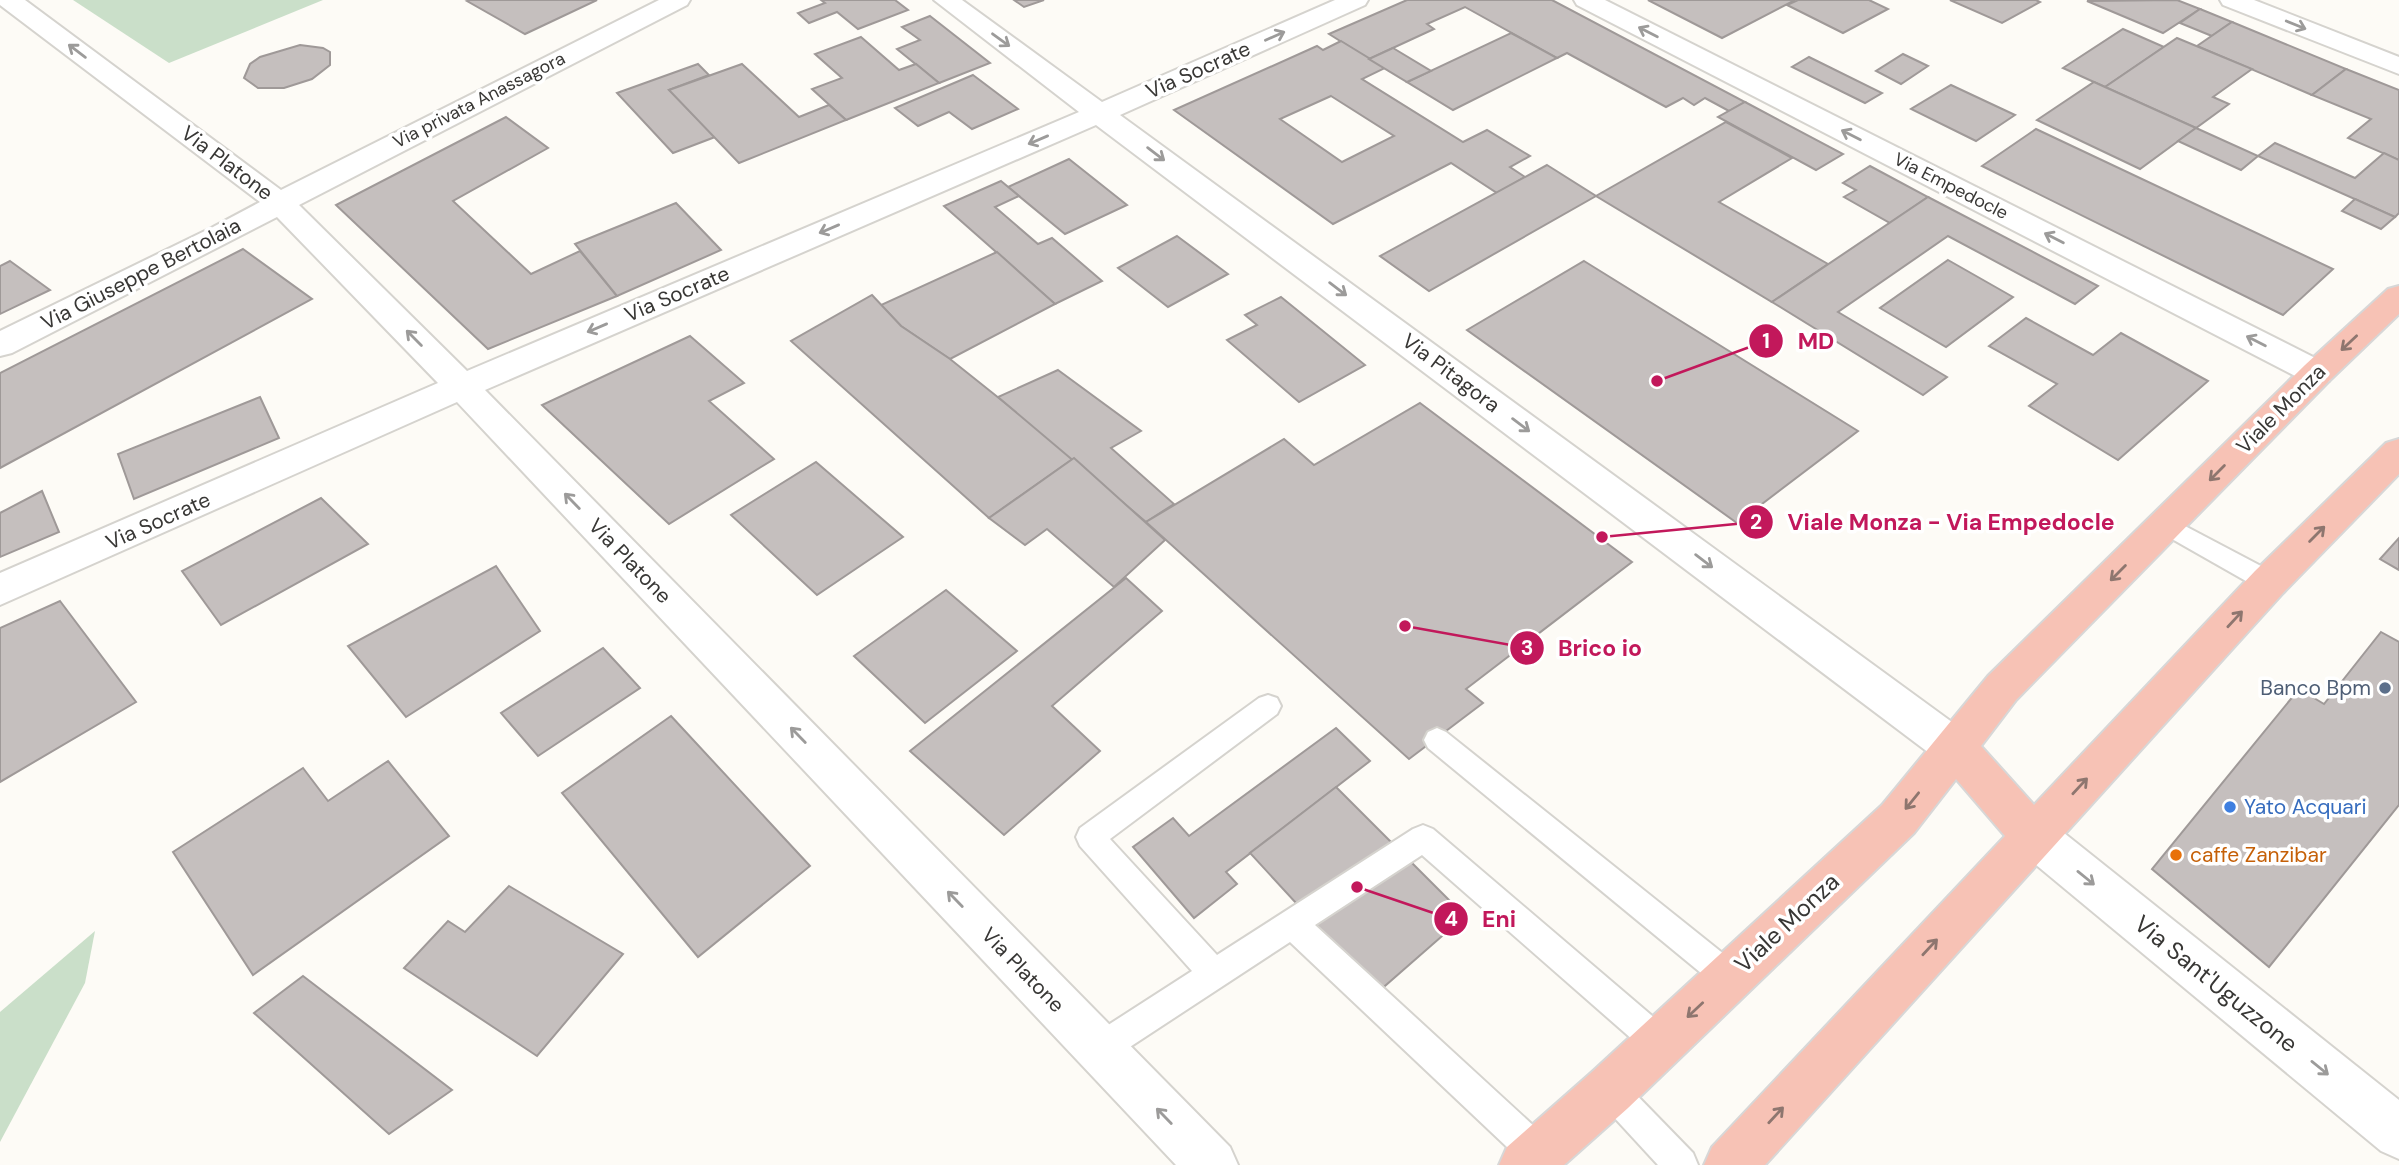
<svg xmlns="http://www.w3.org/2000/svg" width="2399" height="1165" viewBox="0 0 2399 1165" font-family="'DM Sans',sans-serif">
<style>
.green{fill:#cadfc9}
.building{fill:#c5bfbe;stroke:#9f9998;stroke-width:2;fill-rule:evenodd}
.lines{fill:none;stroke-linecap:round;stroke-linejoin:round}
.lane-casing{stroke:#d5d3ce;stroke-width:4}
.street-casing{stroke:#d5d3ce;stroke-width:4}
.primary-casing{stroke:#d7d7d7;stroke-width:4}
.lane{fill:#fff;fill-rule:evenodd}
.street{fill:#fff;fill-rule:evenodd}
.primary{fill:#f7c2b5;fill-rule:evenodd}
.oneway{stroke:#9c9b9a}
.oneway2{stroke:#8e766f}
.service-dot{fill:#5c6f8a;stroke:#fff;stroke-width:2.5}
.shop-dot{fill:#3f7fe0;stroke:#fff;stroke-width:2.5}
.food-dot{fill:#e8710a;stroke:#fff;stroke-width:2.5}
.labels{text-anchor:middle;stroke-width:7;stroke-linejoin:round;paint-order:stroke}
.far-street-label{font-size:18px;fill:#383735;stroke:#fff}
.street-label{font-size:21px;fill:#383735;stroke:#fff}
.service-label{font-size:21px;fill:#4e5e75;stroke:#fff;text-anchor:end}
.shop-label{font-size:21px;fill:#366cbe;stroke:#fff;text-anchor:start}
.food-label{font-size:21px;fill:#c56008;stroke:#fff;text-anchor:start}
.near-street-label{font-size:24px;fill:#383735;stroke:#fff}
.leader{fill:none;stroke:#c2185b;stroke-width:2.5}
.callout-dot{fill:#c2185b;stroke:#fff;stroke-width:2.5}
.mark-label{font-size:21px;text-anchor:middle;font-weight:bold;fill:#fff}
.callout-label{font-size:23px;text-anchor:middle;font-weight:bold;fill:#c2185b;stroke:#fff;stroke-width:7;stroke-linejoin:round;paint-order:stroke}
</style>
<rect width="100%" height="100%" fill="#fdfbf6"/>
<g class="green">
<polygon points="73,0 323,0 169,63"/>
<polygon points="95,931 85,983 0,1142 0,1012"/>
</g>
<g class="building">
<polygon points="470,0 597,0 525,34 467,1"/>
<polygon points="821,0 895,0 908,10 858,29 837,12 809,23 798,13 825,3"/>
<polygon points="1014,0 1044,0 1024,7"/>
<polygon points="1407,0 1552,0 1745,102 1729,111 1705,98 1694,105 1683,98 1666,107 1567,53 1557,58 1465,7 1427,24 1434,29 1369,59 1329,34"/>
<polygon points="1648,0 1795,0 1722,38"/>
<polygon points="1798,0 1869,0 1888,9 1843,33 1787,5"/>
<polygon points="1950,0 2036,0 2040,2 2002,23"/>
<polygon points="2177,0 2200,9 2163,33 2087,1"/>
<polygon points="2200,9 2232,22 2212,36 2180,23"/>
<polygon points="930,16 990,63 939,83 897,49 920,40 902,27"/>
<polygon points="2232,22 2346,69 2312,95 2197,46"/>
<polygon points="2123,29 2164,47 2105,87 2063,68"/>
<polygon points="1511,33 1557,58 1453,110 1407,82"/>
<polygon points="861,37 899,70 916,64 939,83 846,120 812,89 842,78 815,54"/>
<polygon points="2177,38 2252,69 2213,97 2229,104 2196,128 2105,87"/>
<path d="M1341,41l44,27 -23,11 101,63 24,-12 43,26 -20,11 15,10 -28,16 -46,-30 -118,61 -159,-114 143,-64 6,4zM1331,96l63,40 -52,26 -62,-43z"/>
<polygon points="300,45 323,48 330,52 330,65 312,79 284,88 258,88 244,78 250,64 260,57"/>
<polygon points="1393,48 1431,71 1407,82 1369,59"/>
<polygon points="1903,54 1928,66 1901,84 1876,71"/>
<polygon points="1809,57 1882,93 1865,103 1792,67"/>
<polygon points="698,64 709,75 669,90 715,137 673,153 617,93"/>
<polygon points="742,64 799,117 829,105 846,120 739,163 669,90"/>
<polygon points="2346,69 2399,90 2399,160 2348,138 2371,119 2312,95"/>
<polygon points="973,75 1018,109 972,129 949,112 918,126 895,108"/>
<polygon points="2094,82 2105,87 2196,128 2140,169 2037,120"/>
<polygon points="1951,85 2015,115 1976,141 1911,109"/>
<polygon points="1745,102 1843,154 1816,170 1718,117"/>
<polygon points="506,117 548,148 453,201 531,274 580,251 617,296 488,349 336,205"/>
<polygon points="1726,122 1792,158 1719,202 1828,264 1772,302 1596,196"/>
<polygon points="2196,128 2258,156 2241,170 2178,141"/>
<polygon points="2036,129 2333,269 2283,315 1982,166"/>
<polygon points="2275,143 2355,178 2384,153 2399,160 2399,213 2395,217 2258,156"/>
<polygon points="1069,159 1127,205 1065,234 1008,187"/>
<polygon points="1547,165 1596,196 1429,291 1380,256"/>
<polygon points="1870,166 1928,197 1890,223 1844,197 1856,190 1843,183"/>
<polygon points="1001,181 1019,196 995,207 1038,244 1052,238 1102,281 1055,304 944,206"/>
<polygon points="1928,197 2098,286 2075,304 1948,236 1838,312 1947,377 1923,395 1772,302"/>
<polygon points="2355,199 2395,217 2381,229 2342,211"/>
<polygon points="676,203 721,250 617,296 575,244"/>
<polygon points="1177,236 1228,274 1168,307 1118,268"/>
<polygon points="243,249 312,299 0,468 0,373"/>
<polygon points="997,252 1055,304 950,359 901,326 881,305"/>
<polygon points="1948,260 2013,297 1946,347 1880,308"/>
<polygon points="10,261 50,290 0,314 0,266"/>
<polygon points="1584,261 1858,431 1737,523 1467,330"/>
<polygon points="872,295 901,326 950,359 1074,458 989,518 791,341"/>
<polygon points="1281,297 1365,365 1299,402 1227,340 1257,325 1245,315"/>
<polygon points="2026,318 2093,355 2121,333 2208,381 2118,460 2029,406 2057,384 1989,346"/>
<polygon points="690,336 744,383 709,401 774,459 669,524 542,405"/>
<polygon points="1058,370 1141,431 1111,448 1174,504 1146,522 998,397"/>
<polygon points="260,397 279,438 134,499 118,454"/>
<polygon points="1420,403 1632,562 1466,689 1483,703 1409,759 1146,522 1284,439 1314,465"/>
<polygon points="1074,458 1165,540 1114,587 1047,529 1025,545 989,518"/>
<polygon points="816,462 903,537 817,595 731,515"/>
<polygon points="42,491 59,532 0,557 0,513"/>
<polygon points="321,498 368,544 221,625 182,571"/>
<polygon points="2399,538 2399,570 2380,559"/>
<polygon points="496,566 540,631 406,717 348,646"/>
<polygon points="1126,578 1162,611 1052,706 1100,751 1004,835 910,751"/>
<polygon points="946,590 1017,651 925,723 854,656"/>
<polygon points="60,601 136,702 0,782 0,628"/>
<polygon points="2381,632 2399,642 2399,805 2269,967 2152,869 2299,689 2324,704"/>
<polygon points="603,648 640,688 538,756 501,713"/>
<polygon points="671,716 810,866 698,957 562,793"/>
<polygon points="1336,728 1370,761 1226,872 1237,884 1194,918 1133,847 1173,818 1189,836"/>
<polygon points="388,761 449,836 253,975 173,852 303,768 328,801"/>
<polygon points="1336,787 1465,916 1378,992 1250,853"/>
<polygon points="509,886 623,954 537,1056 404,968 448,921 465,932"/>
<polygon points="303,976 452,1090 389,1134 254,1013"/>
</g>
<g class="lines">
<g class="lane-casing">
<g id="lane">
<polygon points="2166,516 2278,575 2281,582 2278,589 2269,592 2260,589 2158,531 2154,525 2158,519"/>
<polygon points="1268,695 1277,698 1281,706 1277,714 1110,839 1217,955 1413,829 1423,825 1433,829 1671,1032 1676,1043 1671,1054 1660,1059 1649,1054 1422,855 1315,925 1549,1140 1553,1152 1549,1164 1525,1164 1290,942 1110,1060 1099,1065 1088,1060 1083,1049 1088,1038 1192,971 1080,846 1076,837 1080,828 1259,698"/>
<polygon points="1437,728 1446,732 1740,967 1744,977 1740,987 1729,992 1718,987 1428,748 1424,740 1428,732"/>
<polygon points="1610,1074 1621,1079 1693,1153 1698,1165 1658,1165 1599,1101 1594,1090 1599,1079"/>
</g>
</g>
<g class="street-casing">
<g id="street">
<polygon points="0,0 25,0 281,190 659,0 690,0 687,5 299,205 467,371 1079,112 934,0 962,0 1102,102 1335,0 1368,0 1365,5 1120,115 1971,736 1977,749 1971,762 1956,767 1941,762 1096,125 485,390 1230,1147 1238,1165 1176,1165 457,402 0,605 0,573 438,383 277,217 12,353 0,356 0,331 213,227 260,202 0,5"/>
<polygon points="1574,0 1605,0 2329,365 2334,373 2329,381 2317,385 2305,381 1577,5"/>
<polygon points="2220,0 2254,0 2399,57 2399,74 2223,5"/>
<polygon points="2033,815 2049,821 2399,1100 2399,1159 2381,1151 2017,849 2011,835 2017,821"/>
</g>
</g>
<g class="primary-casing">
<polygon id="primary" points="2399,286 2399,314 2329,381 2016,700 1981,746 2034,805 2255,571 2386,443 2399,439 2399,474 2283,593 1765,1165 1704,1165 1712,1147 2005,836 1956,779 1914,833 1628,1108 1564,1165 1499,1165 1507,1147 1592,1072 1882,805 1988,676 2305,365 2388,289"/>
</g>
<use href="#lane" class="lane"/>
<use href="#street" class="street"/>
<use href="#primary" class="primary"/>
</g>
<defs><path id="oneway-shaft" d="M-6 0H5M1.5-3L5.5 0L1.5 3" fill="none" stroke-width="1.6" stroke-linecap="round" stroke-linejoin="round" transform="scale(1.75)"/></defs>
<g class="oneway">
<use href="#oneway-shaft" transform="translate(2296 25) rotate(22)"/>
<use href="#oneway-shaft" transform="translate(1648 32) rotate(-153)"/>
<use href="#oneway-shaft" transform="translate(1275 36) rotate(-24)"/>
<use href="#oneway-shaft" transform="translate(1001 40) rotate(36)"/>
<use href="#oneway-shaft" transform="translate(77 51) rotate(-143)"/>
<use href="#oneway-shaft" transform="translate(1851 135) rotate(-153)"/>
<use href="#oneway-shaft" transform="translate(1038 140) rotate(157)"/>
<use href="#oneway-shaft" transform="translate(1156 154) rotate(37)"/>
<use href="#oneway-shaft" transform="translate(829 229) rotate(157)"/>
<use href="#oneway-shaft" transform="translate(2054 238) rotate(-153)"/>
<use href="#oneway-shaft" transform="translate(1338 289) rotate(37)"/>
<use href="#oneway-shaft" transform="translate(597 328) rotate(157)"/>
<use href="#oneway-shaft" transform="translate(414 338) rotate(-135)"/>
<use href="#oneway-shaft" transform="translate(2256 341) rotate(-153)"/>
<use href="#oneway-shaft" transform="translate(1521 425) rotate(37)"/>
<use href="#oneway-shaft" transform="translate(572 501) rotate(-134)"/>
<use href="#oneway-shaft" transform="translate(1704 561) rotate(37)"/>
<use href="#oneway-shaft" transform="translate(798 735) rotate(-134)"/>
<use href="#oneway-shaft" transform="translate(2086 878) rotate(39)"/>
<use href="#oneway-shaft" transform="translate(955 899) rotate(-134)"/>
<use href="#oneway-shaft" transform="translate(2320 1068) rotate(39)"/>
<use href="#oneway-shaft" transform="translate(1164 1116) rotate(-134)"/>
</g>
<g class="oneway2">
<use href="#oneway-shaft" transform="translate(2349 343) rotate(137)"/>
<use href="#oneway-shaft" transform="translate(2217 473) rotate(135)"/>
<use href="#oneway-shaft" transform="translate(2317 534) rotate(-45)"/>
<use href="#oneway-shaft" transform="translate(2118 573) rotate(135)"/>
<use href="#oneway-shaft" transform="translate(2235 619) rotate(-47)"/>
<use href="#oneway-shaft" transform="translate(2080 786) rotate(-47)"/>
<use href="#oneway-shaft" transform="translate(1912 801) rotate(129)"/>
<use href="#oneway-shaft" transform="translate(1930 947) rotate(-47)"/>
<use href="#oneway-shaft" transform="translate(1695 1010) rotate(137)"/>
<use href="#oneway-shaft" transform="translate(1776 1115) rotate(-47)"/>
</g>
<circle class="service-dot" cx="2385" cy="688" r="7"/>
<circle class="shop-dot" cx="2230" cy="807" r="7"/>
<circle class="food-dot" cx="2176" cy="855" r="7"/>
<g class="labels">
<g class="far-street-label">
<text transform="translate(479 100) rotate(-27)" y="6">Via privata Anassagora</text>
<text transform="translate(1951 186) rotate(27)" y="6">Via Empedocle</text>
</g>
<g class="street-label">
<text transform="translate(1198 70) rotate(-24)" y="7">Via Socrate</text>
<text transform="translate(227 163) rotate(37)" y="7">Via Platone</text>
<text transform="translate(141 274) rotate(-27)" y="7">Via Giuseppe Bertolaia</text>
<text transform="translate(677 294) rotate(-23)" y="7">Via Socrate</text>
<text transform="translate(1451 373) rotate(37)" y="7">Via Pitagora</text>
<text transform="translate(2281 409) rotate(-45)" y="7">Viale Monza</text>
<text transform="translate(158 521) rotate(-24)" y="7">Via Socrate</text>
<text transform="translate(630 561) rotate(46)" y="7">Via Platone</text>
<text transform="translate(1023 970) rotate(46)" y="7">Via Platone</text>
</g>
<g class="service-label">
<text x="2371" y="695">Banco Bpm</text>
</g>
<g class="shop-label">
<text x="2244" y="814">Yato Acquari</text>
</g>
<g class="food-label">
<text x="2190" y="862">caffe Zanzibar</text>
</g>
<g class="near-street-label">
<text transform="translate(1787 923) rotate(-43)" y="8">Viale Monza</text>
<text transform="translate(2216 984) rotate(39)" y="8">Via Sant'Uguzzone</text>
</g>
</g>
<path class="leader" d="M1657 381L1766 341M1602 537L1756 522M1405 626L1527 648M1357 887L1451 919"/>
<g class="callout-dot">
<circle cx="1657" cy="381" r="7"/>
<circle cx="1602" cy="537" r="7"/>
<circle cx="1405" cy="626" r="7"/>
<circle cx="1357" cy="887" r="7"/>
<circle cx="1766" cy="341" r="18"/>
<circle cx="1756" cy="522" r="18"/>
<circle cx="1527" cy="648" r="18"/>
<circle cx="1451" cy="919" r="18"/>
</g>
<g class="mark-label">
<text x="1766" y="348">1</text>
<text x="1756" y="529">2</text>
<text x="1527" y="655">3</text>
<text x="1451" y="926">4</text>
</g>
<g class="callout-label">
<text x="1816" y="349">MD</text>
<text x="1951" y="530">Viale Monza - Via Empedocle</text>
<text x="1600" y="656">Brico io</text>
<text x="1499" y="927">Eni</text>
</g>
</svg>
